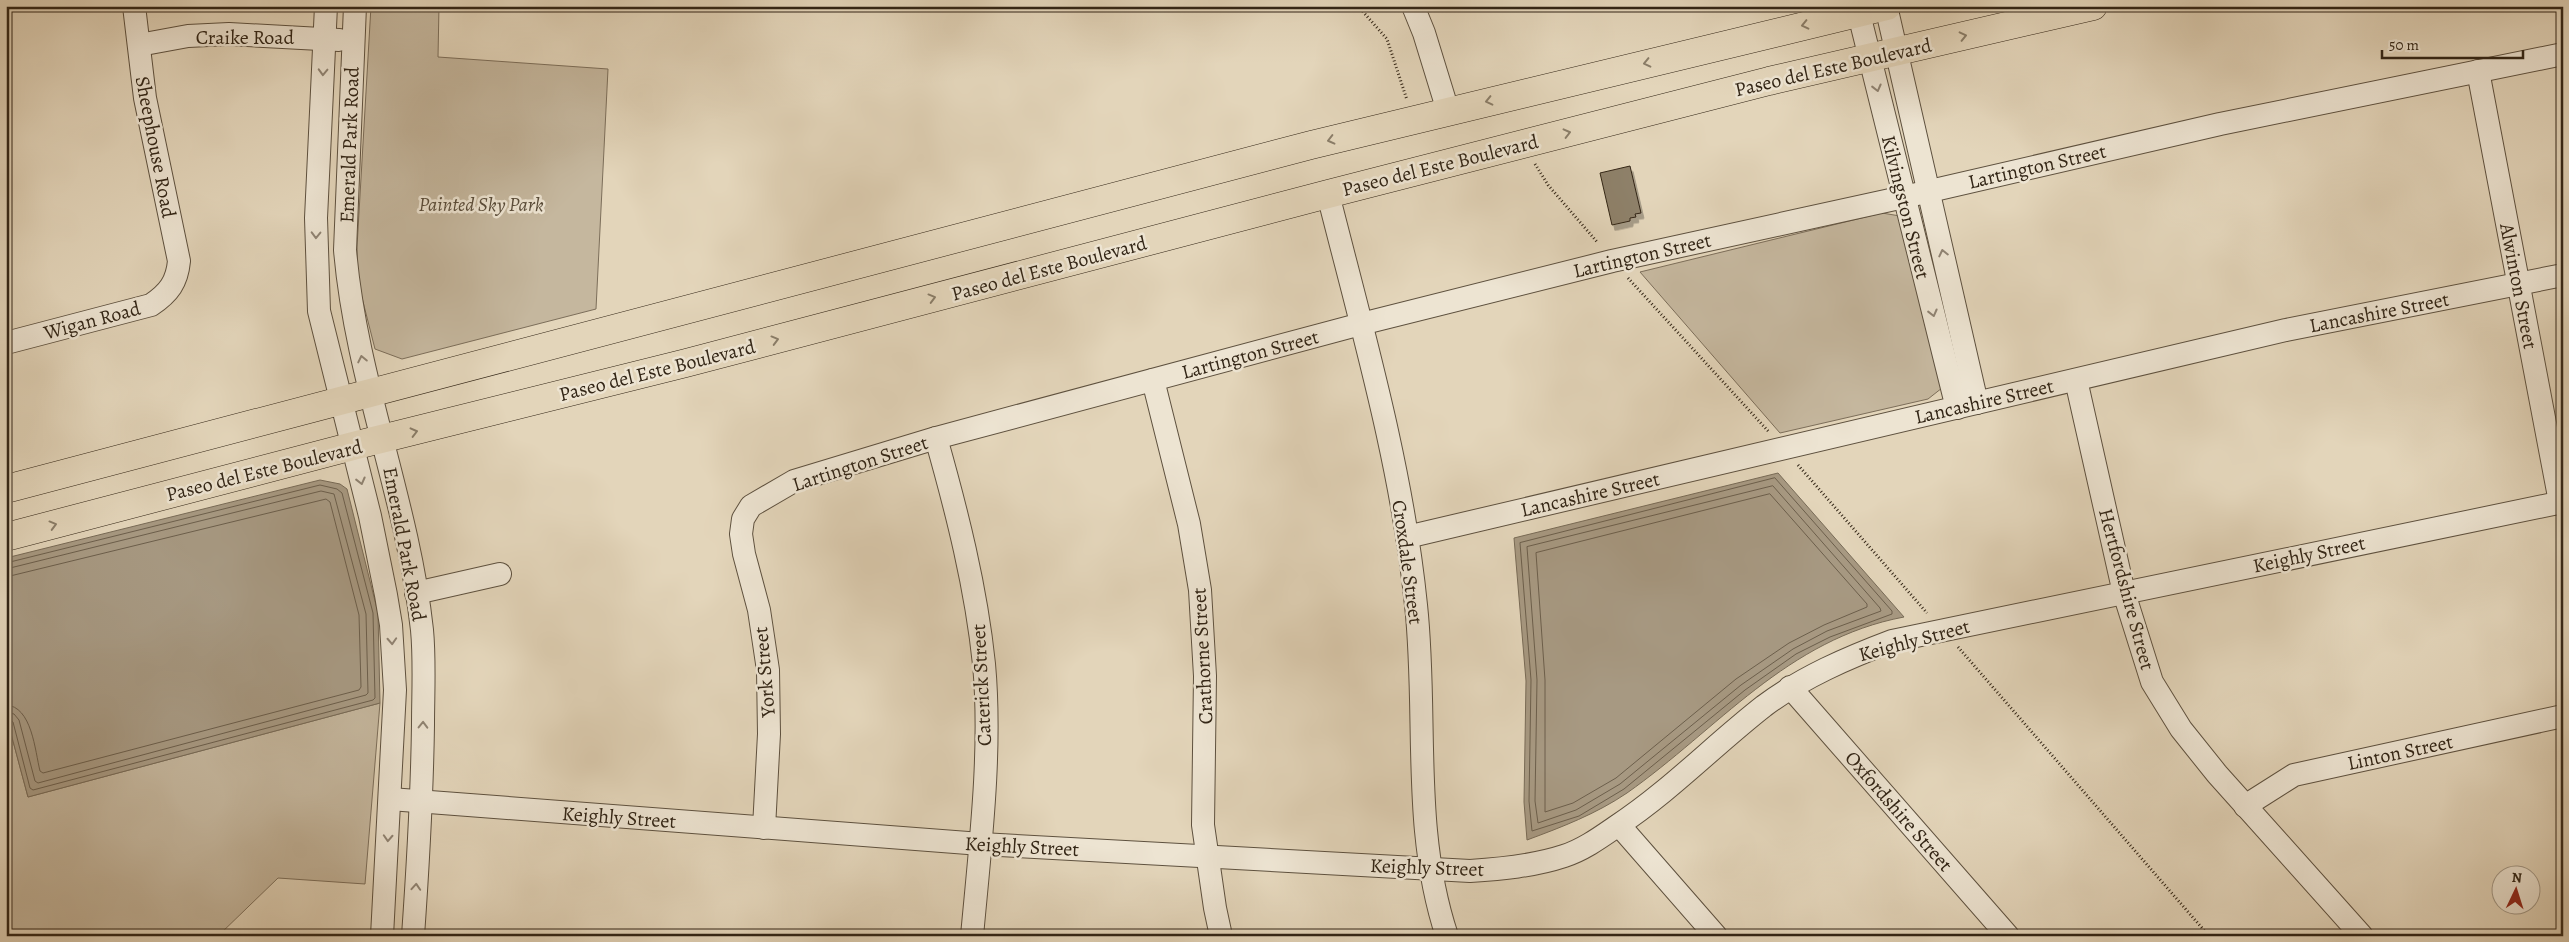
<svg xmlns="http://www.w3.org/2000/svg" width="2569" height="942" viewBox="0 0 2569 942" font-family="Alegreya,serif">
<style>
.green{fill:#c5b79e;stroke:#7c6e5a}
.water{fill:#a79982;stroke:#786b57}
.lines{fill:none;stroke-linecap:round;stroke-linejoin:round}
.shore{stroke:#6c5f4c;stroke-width:1}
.building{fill:#8e816b;stroke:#322516;filter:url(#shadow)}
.minor-casing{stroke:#5e513f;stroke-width:24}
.major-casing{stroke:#322516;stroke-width:29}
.path{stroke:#322516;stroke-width:3;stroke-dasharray:1 2.5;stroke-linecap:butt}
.minor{stroke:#ede4d2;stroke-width:22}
.major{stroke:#e3d5ba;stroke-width:28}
.oneway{stroke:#8a7d68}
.oneway2{stroke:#908474}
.labels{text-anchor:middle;stroke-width:5;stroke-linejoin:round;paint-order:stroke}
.street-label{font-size:20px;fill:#322516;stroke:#ede4d2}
.park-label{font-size:20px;font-style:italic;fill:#574a38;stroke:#ede4d2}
</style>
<defs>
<filter id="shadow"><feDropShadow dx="3" dy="5.5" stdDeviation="0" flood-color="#0004"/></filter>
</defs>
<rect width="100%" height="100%" fill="#e3d5ba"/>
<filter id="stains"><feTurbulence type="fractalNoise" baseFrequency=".004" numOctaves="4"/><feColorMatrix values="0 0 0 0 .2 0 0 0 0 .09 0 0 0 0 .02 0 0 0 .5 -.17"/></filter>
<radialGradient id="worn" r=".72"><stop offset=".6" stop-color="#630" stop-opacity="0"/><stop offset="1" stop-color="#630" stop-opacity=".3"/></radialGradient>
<g class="green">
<polygon points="371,6 439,6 438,57 608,69 596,309 402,359 375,349 358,282 357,247"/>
<polygon points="1882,213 1900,216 1942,388 1928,399 1780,433 1640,272"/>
<polygon points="380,703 365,884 278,878 218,936 6,936 6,715 28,797"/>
</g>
<g class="water">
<path d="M1778,473l126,144c-117,22 -186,112 -277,176 -31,21 -65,34 -100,47l-3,-38 2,-121 -12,-143z"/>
<polygon points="320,480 340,484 347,489 378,613 380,703 28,797 6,715 6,558"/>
</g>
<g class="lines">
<g class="shore">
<polygon points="1775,478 1892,611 1892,614 1830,637 1796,654 1745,690 1624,789 1579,816 1532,831 1529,801 1531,680 1520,543"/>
<polygon points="1773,486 1880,608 1881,611 1827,631 1793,649 1741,685 1620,784 1576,810 1538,823 1535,801 1537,680 1527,547"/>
<polygon points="1770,494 1867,604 1867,607 1824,625 1789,643 1736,679 1616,778 1573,803 1545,812 1545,680 1536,553"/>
<polyline points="6,563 320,485 337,489 342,493 373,613 375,698 373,700 33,790 30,788 13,722 6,718"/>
<polyline points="6,569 321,491 334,494 366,614 368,693 366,695 38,783 35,781 19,720 14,714 6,712"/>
<path d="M6,577l320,-78 4,3 29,113 2,72 -2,3 -316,83 -3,-2c-5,-20 -8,-65 -34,-66"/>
</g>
</g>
<polygon class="building" points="1630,166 1641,213 1635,214 1636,217 1630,218 1630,221 1612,225 1600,173"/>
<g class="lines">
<g class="minor-casing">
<g id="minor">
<polyline points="326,6 316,218 319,311 370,516 386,595 391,625 395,690 382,936"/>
<path d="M355,6l-10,244c11,130 63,251 77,380 3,31 1,64 1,95 -1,70 -5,140 -10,211"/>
<polyline points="1413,6 1424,33 1448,111"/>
<polyline points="1857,6 1957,408"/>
<polyline points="1886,6 1977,403"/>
<polyline points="139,45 188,36 229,34 339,40"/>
<polyline points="2478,71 2560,502"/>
<path d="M1328,194c34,135 74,272 88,411 12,111 -5,223 31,331"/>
<path d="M6,343l145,-38c18,-12 26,-23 28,-44l-34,-163 -11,-92"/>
<polyline points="1153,380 1189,524 1200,590 1205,676 1203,825 1215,908 1221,936"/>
<polyline points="2076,380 2124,593 2152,682 2181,729 2217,774 2362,936"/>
<path d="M936,438c21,74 40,149 48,226 8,87 -4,184 -12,272"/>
<polyline points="1407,537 2286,330 2563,275"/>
<polyline points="416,593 500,574"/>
<polyline points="1790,687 2008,936"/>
<path d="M390,799l591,45 489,27c31,-2 64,-5 94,-15 19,-6 37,-19 53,-30 53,-35 97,-81 147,-120 39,-29 83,-48 128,-65l671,-139"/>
<polyline points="2245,806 2294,775 2563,716"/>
<polyline points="1619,825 1716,936"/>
<polyline points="764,828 769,734 768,670 759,610 744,554 741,534 743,519 751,506 794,481 936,438 1361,324 1612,261 1904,197 2220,124 2563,54"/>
</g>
</g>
<g class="major-casing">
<g id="major">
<polyline points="6,489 1311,145 1887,6"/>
<polyline points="6,537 353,446 686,363 1328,194 1769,81 2093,6"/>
</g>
</g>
<g class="path">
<polyline points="1358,6 1387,39 1407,100"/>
<polyline points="1535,164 1548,185 1598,243"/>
<polyline points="1628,278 1769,432"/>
<polyline points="1798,465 1927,613"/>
<polyline points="1958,647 2209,936"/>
</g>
<use href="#minor" class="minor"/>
<use href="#major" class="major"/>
</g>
<defs><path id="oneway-chevron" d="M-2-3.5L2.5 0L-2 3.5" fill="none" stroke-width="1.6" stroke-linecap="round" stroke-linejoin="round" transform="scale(1.25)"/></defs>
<g class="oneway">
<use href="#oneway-chevron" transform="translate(1805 25) rotate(167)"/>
<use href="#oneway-chevron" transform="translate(1963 36) rotate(-13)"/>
<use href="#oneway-chevron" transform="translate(1647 63) rotate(167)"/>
<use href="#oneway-chevron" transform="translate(1489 101) rotate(167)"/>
<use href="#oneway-chevron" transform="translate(1567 133) rotate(-14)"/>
<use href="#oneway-chevron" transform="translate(1331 140) rotate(166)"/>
<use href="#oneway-chevron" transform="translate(932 298) rotate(-15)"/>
<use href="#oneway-chevron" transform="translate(775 340) rotate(-15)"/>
<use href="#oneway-chevron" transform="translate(414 432) rotate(-14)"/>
<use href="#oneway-chevron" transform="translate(53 525) rotate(-15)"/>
</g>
<g class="oneway2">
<use href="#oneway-chevron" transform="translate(323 72) rotate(92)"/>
<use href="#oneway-chevron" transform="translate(1877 88) rotate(76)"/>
<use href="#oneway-chevron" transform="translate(316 235) rotate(91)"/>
<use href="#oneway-chevron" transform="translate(1943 253) rotate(-103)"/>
<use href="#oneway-chevron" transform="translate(1933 313) rotate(76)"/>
<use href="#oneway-chevron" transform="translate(362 359) rotate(-102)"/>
<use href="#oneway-chevron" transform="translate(361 481) rotate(76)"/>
<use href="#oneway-chevron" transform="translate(392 641) rotate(87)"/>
<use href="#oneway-chevron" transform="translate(423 725) rotate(-89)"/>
<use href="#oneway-chevron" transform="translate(388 838) rotate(93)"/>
<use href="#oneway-chevron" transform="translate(416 887) rotate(-86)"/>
</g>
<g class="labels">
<g class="street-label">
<text x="245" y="44">Craike Road</text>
<text transform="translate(1833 67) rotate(-13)" y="7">Paseo del Este Boulevard</text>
<text transform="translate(349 145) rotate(-88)" y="7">Emerald Park Road</text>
<text transform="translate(156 147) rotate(79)" y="7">Sheephouse Road</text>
<text transform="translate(1440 165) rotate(-14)" y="7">Paseo del Este Boulevard</text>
<text transform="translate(2037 166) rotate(-13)" y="7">Lartington Street</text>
<text transform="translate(1906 207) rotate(76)" y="7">Kilvingston Street</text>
<text transform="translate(1642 255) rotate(-13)" y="7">Lartington Street</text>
<text transform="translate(1049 268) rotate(-15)" y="7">Paseo del Este Boulevard</text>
<text transform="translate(2519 286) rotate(79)" y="7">Alwinton Street</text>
<text transform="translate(2379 312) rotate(-11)" y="7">Lancashire Street</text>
<text transform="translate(92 320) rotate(-15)" y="7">Wigan Road</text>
<text transform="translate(1250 354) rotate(-15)" y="7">Lartington Street</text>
<text transform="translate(657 370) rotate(-14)" y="7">Paseo del Este Boulevard</text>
<text transform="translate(1984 401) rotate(-13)" y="7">Lancashire Street</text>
<text transform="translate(860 463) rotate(-18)" y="7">Lartington Street</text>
<text transform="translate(264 470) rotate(-14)" y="7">Paseo del Este Boulevard</text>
<text transform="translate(1590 494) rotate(-13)" y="7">Lancashire Street</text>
<text transform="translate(405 544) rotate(79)" y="7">Emerald Park Road</text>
<text transform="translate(2309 554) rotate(-12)" y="7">Keighly Street</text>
<text transform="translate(1408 562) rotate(82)" y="7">Croxdale Street</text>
<text transform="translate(2127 589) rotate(75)" y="7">Hertfordshire Street</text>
<text transform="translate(1914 640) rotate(-15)" y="7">Keighly Street</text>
<text transform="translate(1202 656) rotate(-93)" y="7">Crathorne Street</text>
<text transform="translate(764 672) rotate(-95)" y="7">York Street</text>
<text transform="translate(981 685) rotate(-93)" y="7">Caterick Street</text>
<text transform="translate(2400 752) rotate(-12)" y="7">Linton Street</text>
<text transform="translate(1899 811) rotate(49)" y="7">Oxfordshire Street</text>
<text transform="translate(619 817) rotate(4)" y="7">Keighly Street</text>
<text transform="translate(1022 846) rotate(3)" y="7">Keighly Street</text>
<text transform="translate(1427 867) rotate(2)" y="7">Keighly Street</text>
</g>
<g class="park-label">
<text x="481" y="211">Painted Sky Park</text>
</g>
</g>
<rect width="2569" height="942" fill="none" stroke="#e3d5ba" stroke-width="25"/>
<rect x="8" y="8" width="2554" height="927" fill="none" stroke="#322516" stroke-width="2.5"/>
<rect x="12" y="12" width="2544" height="917" fill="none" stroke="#322516"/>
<g transform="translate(2516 890) rotate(4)"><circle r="24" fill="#ede4d2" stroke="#a29887"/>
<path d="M0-4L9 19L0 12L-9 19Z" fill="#8f2418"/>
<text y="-8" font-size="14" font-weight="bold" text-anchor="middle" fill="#322516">N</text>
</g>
<path d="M2382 50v8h141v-8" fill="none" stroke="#322516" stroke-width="2.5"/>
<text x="2389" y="50" font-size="15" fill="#322516" stroke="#ede4d2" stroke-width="4" paint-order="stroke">50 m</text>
<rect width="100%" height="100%" filter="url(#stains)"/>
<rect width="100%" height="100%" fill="url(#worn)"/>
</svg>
